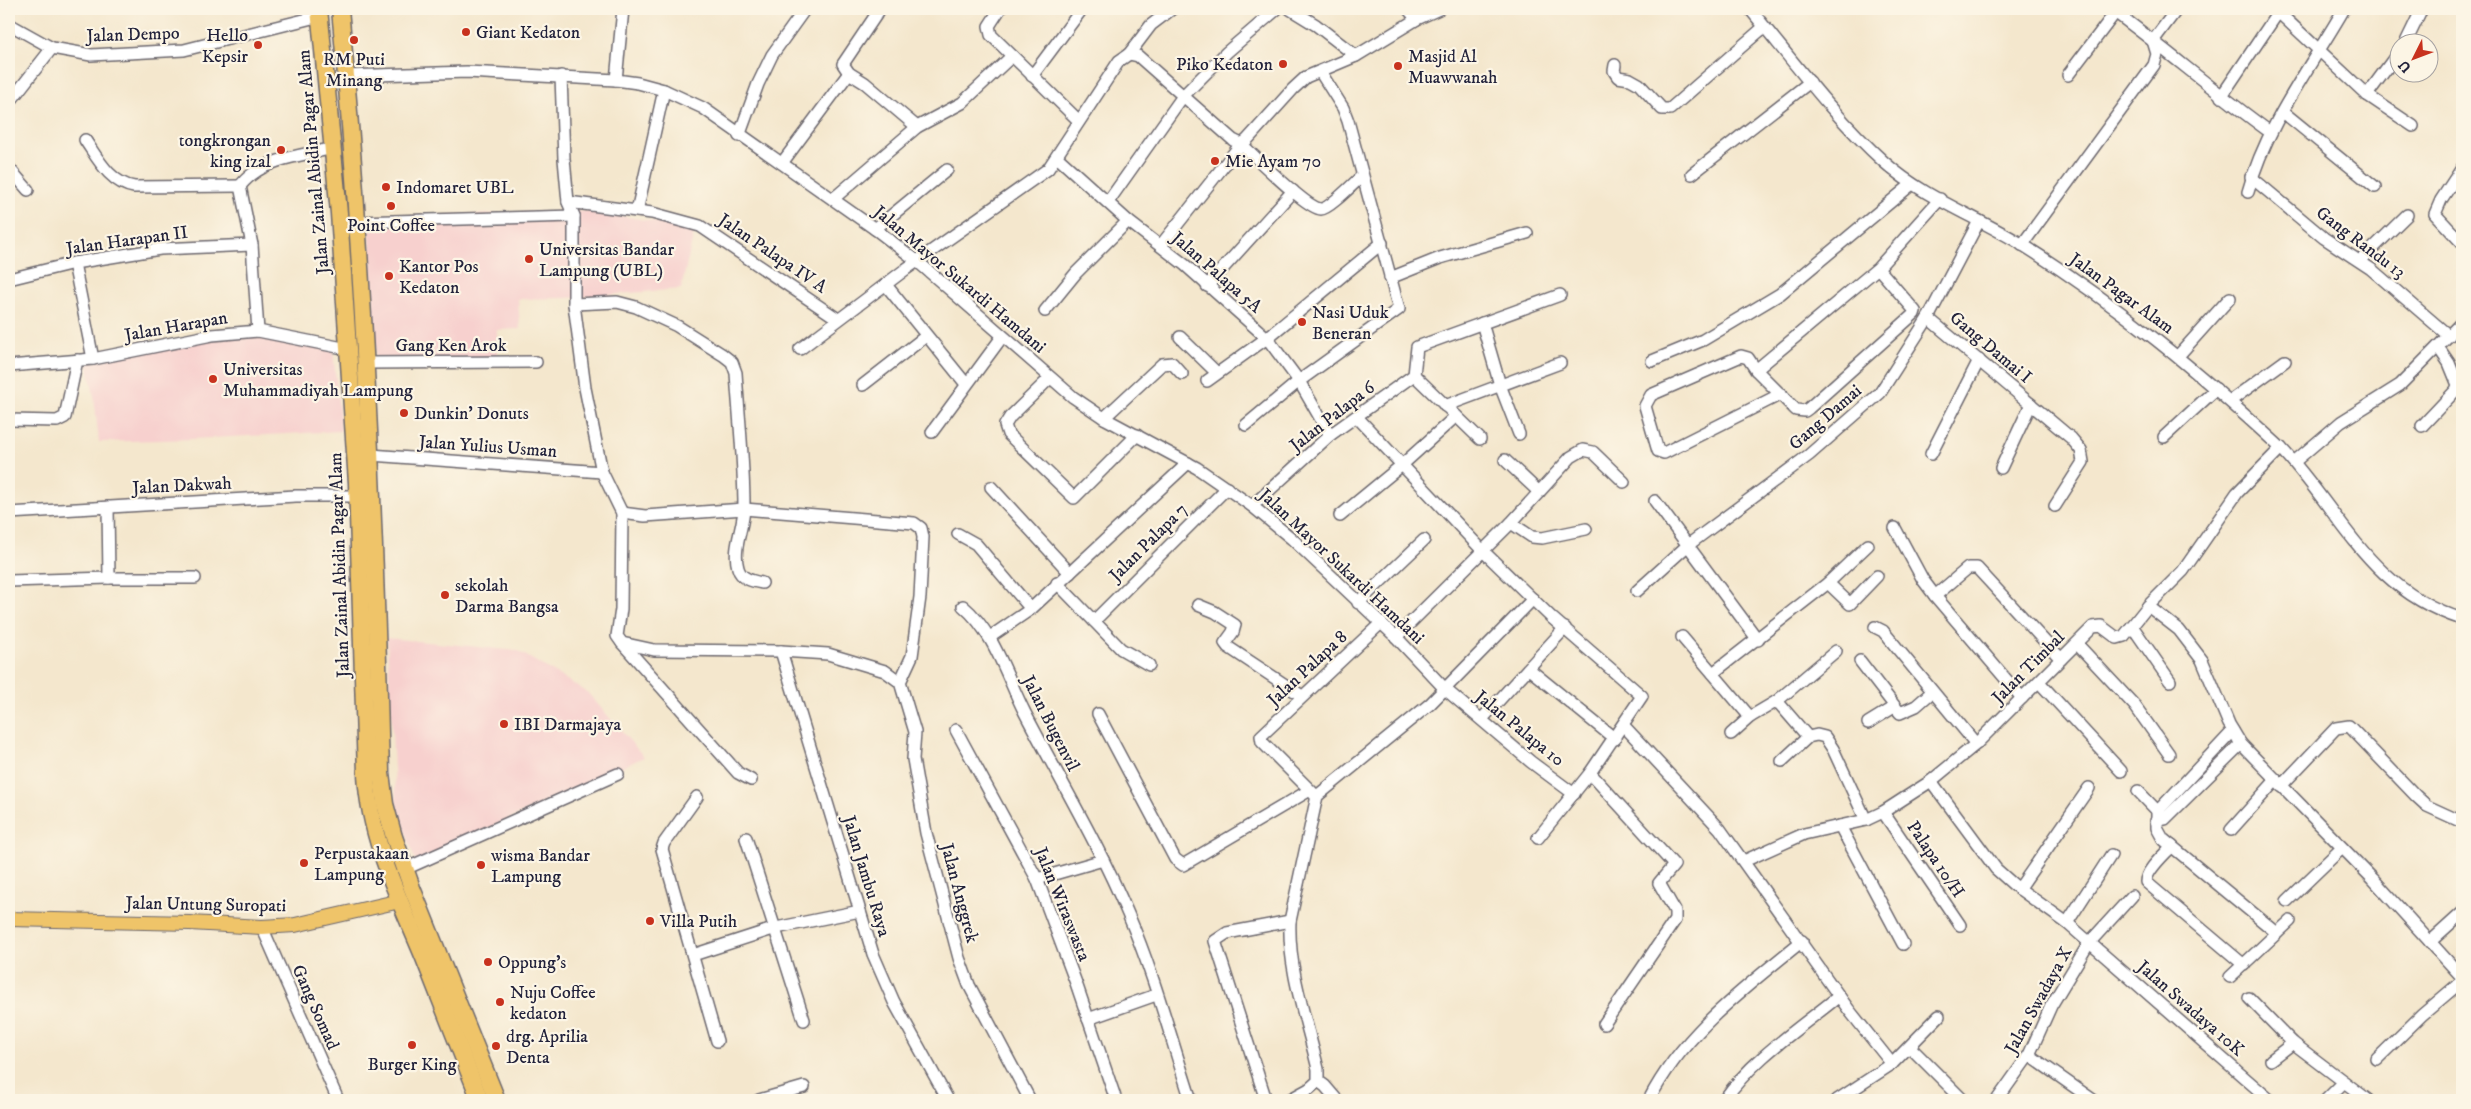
<svg xmlns="http://www.w3.org/2000/svg" width="2471" height="1109" viewBox="0 0 2471 1109" font-family="'IM FELL DW Pica',serif">
<style>
.built{fill:#f7d0ce}
.lines{fill:none;stroke-linecap:round;stroke-linejoin:round}
.minor-casing{stroke:#6c676e;stroke-width:14}
.major-casing{stroke:#6c676e;stroke-width:16}
.highway-casing{stroke:#6c676e;stroke-width:19}
.minor{stroke:#fff;stroke-width:11}
.major{stroke:#efc469;stroke-width:14}
.highway{stroke:#efc469;stroke-width:16}
.poi-dot{fill:#c8321e;stroke:#fcf5e5;stroke-width:2}
.labels{text-anchor:middle;stroke-width:4.5;stroke-linejoin:round;paint-order:stroke}
.poi-label{font-size:18px;fill:#22223b;stroke:#fcf5e5;text-anchor:start}
.street-label{font-size:18px;fill:#22223b;stroke:#fcf5e5}
</style>
<rect width="100%" height="100%" fill="#fcf5e5"/>
<filter id="ink" filterUnits="userSpaceOnUse"><feTurbulence type="fractalNoise" baseFrequency=".02" numOctaves="2"/><feDisplacementMap in="SourceGraphic" scale="10" xChannelSelector="R" yChannelSelector="G"/><feConvolveMatrix kernelMatrix="1 2 1 2 8 2 1 2 1" color-interpolation-filters="sRGB"/></filter>
<filter id="wash" filterUnits="userSpaceOnUse"><feTurbulence type="fractalNoise" baseFrequency=".0096" numOctaves="4" result="noise"/><feDisplacementMap in="SourceGraphic" scale="20" xChannelSelector="R" yChannelSelector="G"/><feGaussianBlur stdDeviation="1.12" result="paint"/><feColorMatrix in="noise" values="0 0 0 0 0 0 0 0 0 0 0 0 0 0 0 0 0 1.4 0 .05"/><feComposite in="paint" operator="in"/></filter>
<g filter="url(#wash)">
<rect width="100%" height="100%" fill="#f4e7cd"/>
<g class="built">
<polygon points="590,211 695,228 681,289 567,298 518,299 520,329 497,330 497,363 376,363 369,217"/>
<polygon points="246,335 278,336 333,351 341,431 193,439 99,442 94,396 87,362 173,345"/>
<polygon points="387,638 518,651 587,692 644,757 416,862 396,806"/>
</g>
</g>
<g filter="url(#ink)">
<g class="lines">
<g class="minor-casing">
<g id="minor">
<polyline points="880,9 843,64 849,73 865,83 917,127"/>
<polyline points="1000,9 989,26 991,35 1078,120"/>
<polyline points="1290,9 1316,25 1356,56"/>
<polyline points="1408,9 1417,19"/>
<path d="M1750,9c43,52 84,108 134,153 40,36 94,55 139,83 94,59 177,128 258,203 61,65 87,141 181,171"/>
<polyline points="2275,9 2367,95 2413,126"/>
<path d="M2115,12c53,39 102,82 155,120"/>
<polyline points="9,24 52,48 91,55 184,50 320,16"/>
<polyline points="2153,41 2177,9"/>
<polyline points="2406,42 2422,9"/>
<polyline points="1129,54 1138,56 1233,140 1241,144 1247,140 1293,89 1306,77 1356,56 1417,19 1439,9"/>
<polyline points="1615,65 1614,71 1618,77 1630,79 1639,84 1662,109 1670,109 1764,27"/>
<polyline points="2068,75 2118,9"/>
<polyline points="346,76 467,72 616,80 638,83 664,90 703,108 875,229 917,261 1073,397 1104,418 1197,468 1252,506 1291,538 1396,637 1445,689 1531,762 1574,794"/>
<polyline points="561,76 564,159 568,202 574,216 574,304 585,388 602,472 622,513 621,609 617,636 622,643 654,650 781,651 828,654 885,671 900,682 915,732 913,759 926,833 959,958 969,985 1030,1100"/>
<polyline points="1032,76 1082,9"/>
<polyline points="616,80 623,9"/>
<polyline points="2367,95 2398,53"/>
<polyline points="2221,97 2279,11"/>
<polyline points="9,103 52,48"/>
<polyline points="2283,112 2375,187"/>
<polyline points="739,136 758,84 772,55 805,9"/>
<path d="M85,140c13,19 25,43 49,47l106,-1"/>
<polyline points="1057,157 1128,221 1185,265 1267,338 1299,381 1330,435"/>
<polyline points="782,163 849,73"/>
<polyline points="9,168 28,190"/>
<polyline points="2462,168 2441,200 2435,214 2462,243"/>
<polyline points="1692,174 1810,82"/>
<polyline points="2251,177 2324,238 2371,269 2449,336"/>
<path d="M2248,192c18,-67 62,-124 96,-183"/>
<polyline points="833,199 917,127 962,103 1012,56"/>
<polyline points="568,202 652,213 700,226 838,319"/>
<polyline points="1108,202 1183,96 1227,52 1277,9"/>
<polyline points="637,211 664,90"/>
<polyline points="357,222 574,216"/>
<polyline points="875,229 947,170"/>
<path d="M1161,245l80,-101c13,11 66,65 80,65 8,0 34,-27 41,-33"/>
<polyline points="2022,245 2154,65 2157,54 2153,41"/>
<polyline points="2360,261 2407,215"/>
<polyline points="74,263 93,359"/>
<polyline points="1878,268 1915,311 1914,314 1809,408 1805,411 1796,410 1756,370 1878,268 1940,199"/>
<polyline points="1390,278 1440,258 1527,233"/>
<polyline points="9,279 74,263 160,249 252,245"/>
<polyline points="886,285 966,384"/>
<polyline points="1207,286 1293,191"/>
<path d="M574,304l43,-2 19,5 41,19 46,29 9,7 4,11c3,45 8,90 8,134 0,20 -12,41 -6,61 3,11 14,13 24,15"/>
<polyline points="1045,311 1076,273 1128,221"/>
<polyline points="1928,318 2071,438 2081,450 2083,462 2055,506"/>
<polyline points="1482,323 1500,385 1519,434"/>
<path d="M258,331l-6,-86 -12,-59c22,-28 60,-30 94,-38"/>
<polyline points="1180,337 1217,373"/>
<polyline points="800,349 906,269 1048,169 1119,61 1129,54 1151,25 1172,9"/>
<polyline points="2178,356 2230,298"/>
<polyline points="1652,361 1703,340 1780,294 1912,184"/>
<polyline points="366,363 536,362"/>
<polyline points="9,366 93,359 212,335 258,331 348,349"/>
<polyline points="1756,370 1748,358 1741,356 1651,395 1645,406 1658,451 1664,453 1781,394"/>
<polyline points="1414,375 1480,439"/>
<polyline points="1050,378 1010,417 1005,425 1008,434 1074,498 1137,435"/>
<polyline points="1207,381 1267,338 1382,243"/>
<polyline points="863,385 926,336"/>
<polyline points="2230,401 2285,361"/>
<polyline points="1445,406 1560,363"/>
<polyline points="1357,417 1482,550 1552,618 1642,696 1590,773 1538,838"/>
<polyline points="1104,418 1162,364 1172,363 1182,374"/>
<polyline points="9,420 57,421 65,417 77,360"/>
<polyline points="1246,425 1299,381 1399,309 1348,121 1343,108 1321,73"/>
<polyline points="2422,426 2456,390 2458,385 2449,363 2438,347"/>
<polyline points="932,432 1002,337"/>
<polyline points="2164,437 2216,389"/>
<polyline points="1931,454 1979,360"/>
<polyline points="371,455 602,472"/>
<polyline points="1505,460 1539,492"/>
<polyline points="2294,462 2341,422 2400,385 2462,322"/>
<polyline points="2001,468 2031,404"/>
<polyline points="991,487 1070,573"/>
<polyline points="1655,501 1758,640"/>
<polyline points="1252,506 1330,435 1414,375 1417,347 1560,295"/>
<polyline points="9,513 296,496 358,496"/>
<polyline points="622,513 645,516 744,509 914,523 921,528 923,537 920,597 912,656 900,682"/>
<polyline points="1340,516 1402,465 1456,416"/>
<polyline points="1511,523 1532,537 1542,538 1586,529"/>
<polyline points="1895,528 1923,580 1935,596 2022,698"/>
<polyline points="958,534 976,544 1031,609"/>
<polyline points="109,578 195,578"/>
<polyline points="9,581 109,578 108,507"/>
<polyline points="1057,583 1121,649 1149,665"/>
<polyline points="1828,583 1850,604 1877,576"/>
<polyline points="1637,591 1688,545 1809,455 1880,393 1928,318 1979,221"/>
<polyline points="1935,596 1968,568 1977,568 2061,659"/>
<polyline points="1358,603 1424,540"/>
<polyline points="1198,605 1215,612 1235,625 1233,632 1225,643 1228,647 1302,696"/>
<path d="M963,606c32,27 43,70 62,107 35,67 74,132 103,201 26,60 43,125 63,186"/>
<polyline points="2148,606 2179,630 2202,660 2229,724 2241,744 2373,879 2462,977"/>
<polyline points="1094,621 1227,488"/>
<polyline points="2132,626 2170,681"/>
<polyline points="1875,627 1883,631 1976,744"/>
<polyline points="990,637 1031,609 1188,463"/>
<polyline points="1396,637 1511,523 1571,457 1583,450 1593,452 1624,482"/>
<polyline points="1682,637 1750,717"/>
<polyline points="622,643 738,773 751,780"/>
<polyline points="2077,644 2135,706 2169,754"/>
<polyline points="781,651 873,954 894,1002 948,1100"/>
<polyline points="1860,661 1900,713 1916,706 1932,692"/>
<polyline points="1529,669 1615,739"/>
<polyline points="1713,673 1828,583 1868,545"/>
<polyline points="2039,682 2121,771"/>
<polyline points="1777,701 1808,737"/>
<polyline points="1098,714 1175,859 1183,865 1310,790"/>
<polyline points="1482,719 1565,628"/>
<polyline points="1868,723 1894,707"/>
<polyline points="1624,726 1720,829 1849,1010 1892,1064"/>
<polyline points="956,730 1037,879 1076,983 1116,1100"/>
<polyline points="2233,731 2157,812 2157,828 2163,839 2277,933"/>
<polyline points="1731,734 1750,717 1777,701 1836,651"/>
<polyline points="1782,761 1808,737 1817,735 1825,737 1833,749 1866,820"/>
<polyline points="1590,773 1674,865 1659,883 1675,911 1675,920 1604,1024"/>
<polyline points="1931,781 1996,869 2014,885 2067,923 2270,1100"/>
<polyline points="2281,786 2336,728 2349,726 2416,796 2427,806 2462,822"/>
<polyline points="2138,791 2163,817"/>
<polyline points="1315,795 1262,742 1261,736 1380,624"/>
<polyline points="697,797 664,843 662,849 717,1041"/>
<polyline points="1883,812 1960,925"/>
<polyline points="2156,821 2165,819 2241,744"/>
<polyline points="1840,826 1903,944"/>
<polyline points="2231,830 2276,780"/>
<polyline points="746,838 804,1020"/>
<path d="M2172,846c-8,9 -26,24 -26,36l98,83"/>
<polyline points="1744,861 1804,834 1866,820 1883,812 1931,781 1976,744 2093,627 2101,626 2117,638 2124,636 2148,606 2183,571 2237,493 2281,448"/>
<polyline points="405,869 618,774"/>
<polyline points="1037,879 1103,860"/>
<polyline points="2019,889 2089,788"/>
<polyline points="2287,901 2342,848"/>
<polyline points="2067,923 2111,855"/>
<polyline points="262,927 338,1100"/>
<polyline points="2430,942 2462,913"/>
<polyline points="693,955 776,928 860,911"/>
<polyline points="2230,977 2290,921"/>
<polyline points="2249,998 2293,1043 2368,1100"/>
<polyline points="1088,1019 1156,995"/>
<polyline points="1910,1047 1963,1100"/>
<polyline points="2029,1055 2093,1100"/>
<polyline points="2377,1059 2422,1015 2462,981"/>
<polyline points="2271,1060 2293,1043"/>
<polyline points="1318,1081 1325,1086 1337,1100"/>
<polyline points="759,1100 804,1087"/>
<polyline points="1266,1100 1215,941 1227,933 1290,921"/>
<path d="M1289,1100l20,-11 9,-8v-12c-11,-48 -30,-98 -28,-148l27,-125 113,-92 103,-105"/>
<path d="M1649,1100c34,-67 96,-112 153,-159"/>
<path d="M1724,1100c29,-42 76,-72 115,-104"/>
<polyline points="1837,1100 1892,1064 1939,1016"/>
<polyline points="1997,1100 2029,1055 2051,1006 2089,943 2132,896"/>
<polyline points="2326,1100 2344,1082"/>
</g>
</g>
<g class="major-casing">
<polyline id="major" points="9,919 190,923 262,927 295,925 400,901"/>
</g>
<g class="highway-casing">
<g id="highway">
<path d="M319,9l20,204 18,270 9,291c3,65 34,126 58,184 19,47 37,95 56,142"/>
<path d="M340,9c24,254 35,509 41,764l4,31 9,33 18,51 85,212"/>
</g>
</g>
<use href="#minor" class="minor"/>
<use href="#major" class="major"/>
<use href="#highway" class="highway"/>
</g>
</g>
<g class="poi-dot">
<circle cx="466" cy="32" r="5"/>
<circle cx="354" cy="40" r="5"/>
<circle cx="258" cy="45" r="5"/>
<circle cx="1283" cy="64" r="5"/>
<circle cx="1398" cy="66" r="5"/>
<circle cx="281" cy="150" r="5"/>
<circle cx="1215" cy="161" r="5"/>
<circle cx="386" cy="187" r="5"/>
<circle cx="391" cy="206" r="5"/>
<circle cx="529" cy="259" r="5"/>
<circle cx="389" cy="276" r="5"/>
<circle cx="1302" cy="322" r="5"/>
<circle cx="213" cy="379" r="5"/>
<circle cx="404" cy="413" r="5"/>
<circle cx="445" cy="595" r="5"/>
<circle cx="504" cy="724" r="5"/>
<circle cx="304" cy="863" r="5"/>
<circle cx="481" cy="865" r="5"/>
<circle cx="650" cy="921" r="5"/>
<circle cx="488" cy="962" r="5"/>
<circle cx="500" cy="1002" r="5"/>
<circle cx="412" cy="1045" r="5"/>
<circle cx="496" cy="1046" r="5"/>
</g>
<g class="labels">
<g class="poi-label">
<text x="476" y="38">Giant Kedaton</text>
<text x="248" y="41" text-anchor="end">Hello<tspan x="248" dy="21">Kepsir</tspan></text>
<text x="1408" y="62">Masjid Al<tspan x="1408" dy="21">Muawwanah</tspan></text>
<text x="354" y="65" text-anchor="middle">RM Puti<tspan x="354" dy="21">Minang</tspan></text>
<text x="1273" y="70" text-anchor="end">Piko Kedaton</text>
<text x="271" y="146" text-anchor="end">tongkrongan<tspan x="271" dy="21">king izal</tspan></text>
<text x="1225" y="167">Mie Ayam 70</text>
<text x="396" y="193">Indomaret UBL</text>
<text x="391" y="231" text-anchor="middle">Point Coffee</text>
<text x="539" y="255">Universitas Bandar<tspan x="539" dy="21">Lampung (UBL)</tspan></text>
<text x="399" y="272">Kantor Pos<tspan x="399" dy="21">Kedaton</tspan></text>
<text x="1312" y="318">Nasi Uduk<tspan x="1312" dy="21">Beneran</tspan></text>
<text x="223" y="375">Universitas<tspan x="223" dy="21">Muhammadiyah Lampung</tspan></text>
<text x="414" y="419">Dunkin' Donuts</text>
<text x="455" y="591">sekolah<tspan x="455" dy="21">Darma Bangsa</tspan></text>
<text x="514" y="730">IBI Darmajaya</text>
<text x="314" y="859">Perpustakaan<tspan x="314" dy="21">Lampung</tspan></text>
<text x="491" y="861">wisma Bandar<tspan x="491" dy="21">Lampung</tspan></text>
<text x="660" y="927">Villa Putih</text>
<text x="498" y="968">Oppung's</text>
<text x="510" y="998">Nuju Coffee<tspan x="510" dy="21">kedaton</tspan></text>
<text x="506" y="1042">drg. Aprilia<tspan x="506" dy="21">Denta</tspan></text>
<text x="412" y="1070" text-anchor="middle">Burger King</text>
</g>
<g class="street-label">
<text transform="translate(133 34) rotate(-2)" y="6">Jalan Dempo</text>
<text transform="translate(313 162) rotate(-95)" y="6">Jalan Zainal Abidin Pagar Alam</text>
<text transform="translate(127 240) rotate(-8)" y="6">Jalan Harapan II</text>
<text transform="translate(2361 242) rotate(37)" y="6">Gang Randu 13</text>
<text transform="translate(773 253) rotate(34)" y="6">Jalan Palapa IV A</text>
<text transform="translate(1217 272) rotate(41)" y="6">Jalan Palapa 5A</text>
<text transform="translate(960 279) rotate(40)" y="6">Jalan Mayor Sukardi Hamdani</text>
<text transform="translate(2122 293) rotate(36)" y="6">Jalan Pagar Alam</text>
<text transform="translate(176 326) rotate(-10)" y="6">Jalan Harapan</text>
<text x="451" y="351">Gang Ken Arok</text>
<text transform="translate(1991 347) rotate(40)" y="6">Gang Damai I</text>
<text transform="translate(1332 416) rotate(-38)" y="6">Jalan Palapa 6</text>
<text transform="translate(1825 417) rotate(-41)" y="6">Gang Damai</text>
<text transform="translate(488 446) rotate(4)" y="6">Jalan Yulius Usman</text>
<text transform="translate(182 485) rotate(-3)" y="6">Jalan Dakwah</text>
<text transform="translate(1148 542) rotate(-45)" y="6">Jalan Palapa 7</text>
<text transform="translate(339 565) rotate(-92)" y="6">Jalan Zainal Abidin Pagar Alam</text>
<text transform="translate(1342 566) rotate(43)" y="6">Jalan Mayor Sukardi Hamdani</text>
<text transform="translate(2028 667) rotate(-45)" y="6">Jalan Timbal</text>
<text transform="translate(1307 668) rotate(-43)" y="6">Jalan Palapa 8</text>
<text transform="translate(1051 723) rotate(63)" y="6">Jalan Bugenvil</text>
<text transform="translate(1520 728) rotate(39)" y="6">Jalan Palapa 10</text>
<text transform="translate(1936 859) rotate(56)" y="6">Palapa 10/H</text>
<text transform="translate(867 876) rotate(73)" y="6">Jalan Jambu Raya</text>
<text transform="translate(960 893) rotate(75)" y="6">Jalan Anggrek</text>
<text transform="translate(206 904) rotate(1)" y="6">Jalan Untung Suropati</text>
<text transform="translate(1063 904) rotate(68)" y="6">Jalan Wiraswasta</text>
<text transform="translate(2038 1000) rotate(-61)" y="6">Jalan Swadaya X</text>
<text transform="translate(316 1007) rotate(66)" y="6">Gang Somad</text>
<text transform="translate(2191 1008) rotate(41)" y="6">Jalan Swadaya 10K</text>
</g>
</g>
<rect width="2471" height="1109" fill="none" stroke="#fcf5e5" stroke-width="30"/>
<g transform="translate(2414 58) rotate(228)"><circle r="24" fill="#fcf5e5" stroke="#a5a1a1"/>
<path d="M0-4L9 19L0 12L-9 19Z" fill="#c8321e"/>
<text y="-8" font-size="14" font-weight="bold" text-anchor="middle" fill="#22223b">U</text>
</g>
</svg>
